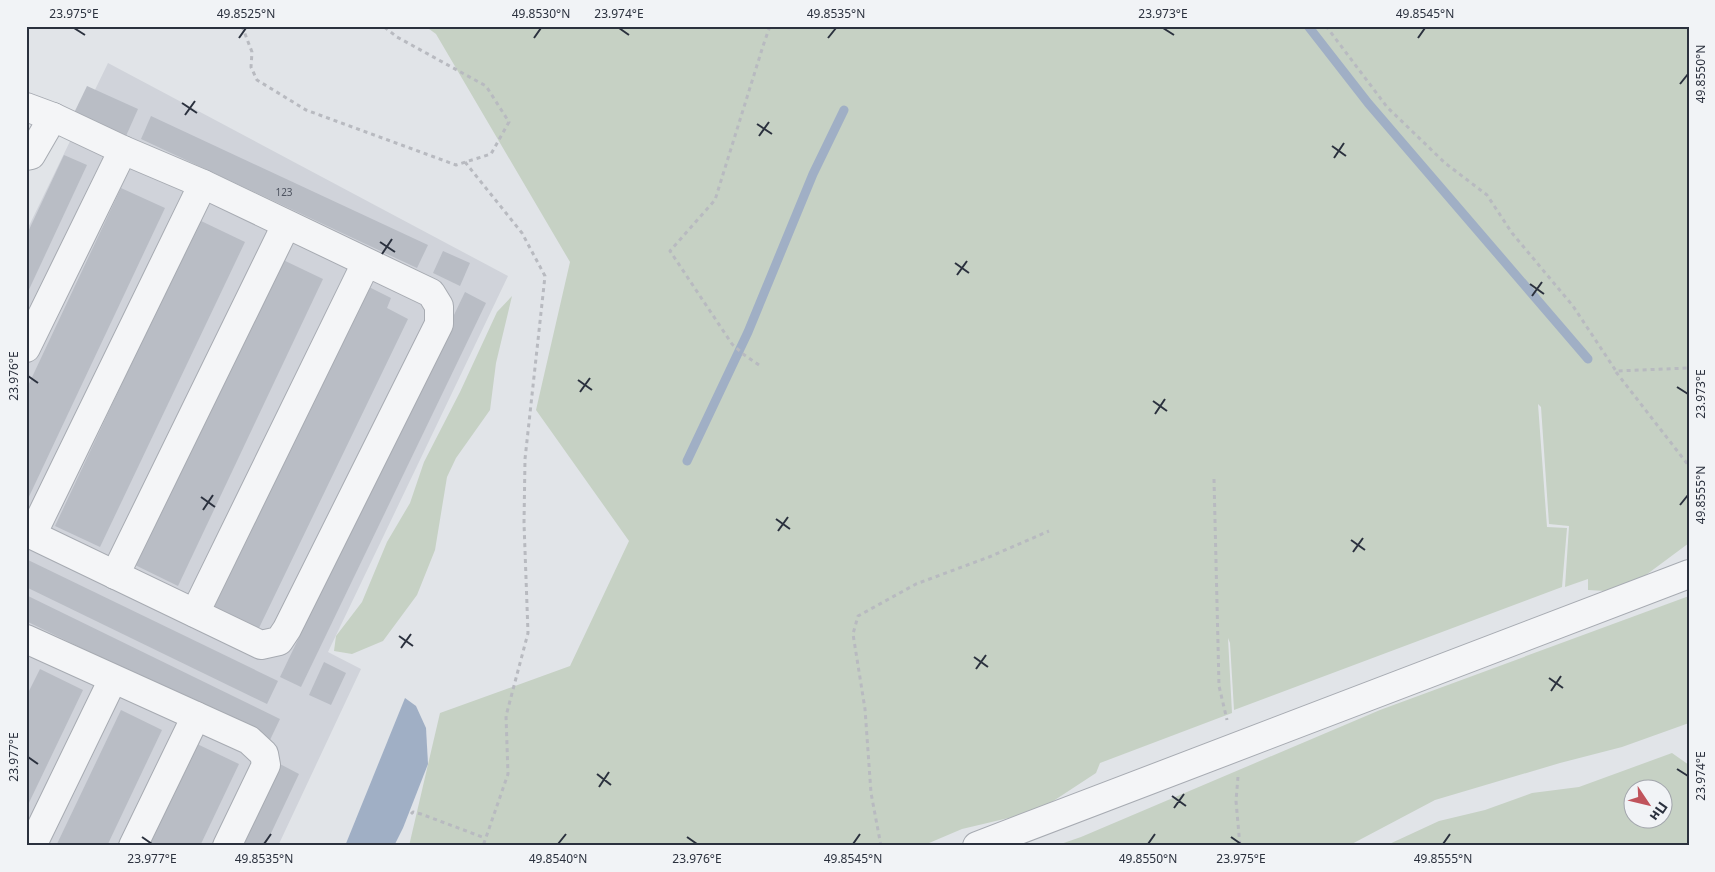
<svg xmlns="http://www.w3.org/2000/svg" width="1715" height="872" viewBox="0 0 1715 872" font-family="'Noto Sans',sans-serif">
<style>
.built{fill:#d0d3da}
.green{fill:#c6d1c4;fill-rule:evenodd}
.water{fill:#a0afc5}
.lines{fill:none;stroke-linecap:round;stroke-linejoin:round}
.stream{stroke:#a0afc5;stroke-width:9}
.building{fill:#b9bdc5}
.minor-casing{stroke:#a7abb2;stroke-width:30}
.path{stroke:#b8bac0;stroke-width:3;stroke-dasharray:4 4;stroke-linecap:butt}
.minor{stroke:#f4f5f7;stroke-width:28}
.ticks{fill:none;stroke:#2b313e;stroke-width:2}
.labels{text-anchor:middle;stroke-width:4;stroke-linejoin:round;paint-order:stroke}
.number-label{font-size:10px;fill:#4e5460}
.neatline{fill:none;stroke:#2b313e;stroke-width:2}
.ticks-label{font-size:12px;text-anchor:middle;fill:#2b313e}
</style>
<rect width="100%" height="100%" fill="#e1e4e8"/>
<polygon class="built" points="108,63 508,276 328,652 361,669 278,846 26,846 26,232"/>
<g class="green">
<polygon points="425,26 1689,26 1689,543 1623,592 1588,590 1588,579 1565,587 1569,526 1549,524 1541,407 1538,404 1547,527 1567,528 1562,587 1234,710 1230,643 1228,638 1232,713 1100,763 1096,773 1038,811 962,829 922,846 409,846 440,713 570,666 629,541 536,410 570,262 436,34"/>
<polygon points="512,296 496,363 490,410 456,458 447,477 435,550 417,595 383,641 352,654 334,651 336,636 362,602 387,542 410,503 424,462 460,392 497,312"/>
<polygon points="1689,596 1689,723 1622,747 1560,763 1435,800 1348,846 1055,846 1081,837 1380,710"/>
<path d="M1672,753l17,12v81h-304l54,-25 46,-11 47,-17 47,-6zM1632,790h30v30h-30z"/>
</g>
<polygon class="water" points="405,698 416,706 426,728 428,764 403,828 394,846 345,846"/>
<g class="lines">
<g class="stream">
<polyline points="1308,26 1368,103 1588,359"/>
<polyline points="687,461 748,332 813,174 844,110"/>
</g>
</g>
<g class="building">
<polygon points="87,86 138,109 126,136 74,113"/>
<polygon points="151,116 428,245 417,268 141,139"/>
<polygon points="64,155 87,165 26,296 26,236"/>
<polygon points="121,188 165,208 26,503 26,390"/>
<polygon points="199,220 245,242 100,547 55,526"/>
<polygon points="443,251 470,263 460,286 433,273"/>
<polygon points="279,258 323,279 178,586 135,565"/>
<polygon points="367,286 391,298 387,308 408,319 259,628 210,606"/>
<polygon points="465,292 486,303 301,687 280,677"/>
<polygon points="26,559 278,681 267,704 26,587"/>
<polygon points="26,595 280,719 270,740 26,621"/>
<polygon points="324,662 346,673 331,705 309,695"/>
<polygon points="40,669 83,690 26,809 26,697"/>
<polygon points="121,710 162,730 107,846 56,846"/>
<polygon points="195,743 239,764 200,846 146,846"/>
<polygon points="280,764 299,774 265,846 241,846"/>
</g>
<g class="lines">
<g class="minor-casing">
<g id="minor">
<polyline points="26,107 53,117 31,155 26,156"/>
<polyline points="26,348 123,150"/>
<polyline points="26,532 261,645 279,641 287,629 439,324 439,306 431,293 203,184 123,150 53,117"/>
<polyline points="32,535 203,184"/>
<polyline points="115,575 286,225"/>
<polyline points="195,613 366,263"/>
<polyline points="26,639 249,740 264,754 266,765 227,846"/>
<polyline points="32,846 113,679"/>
<polyline points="133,846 196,716"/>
<polyline points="977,846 1689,574"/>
</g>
</g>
<g class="path">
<polyline points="242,26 252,52 251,67 257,80 306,110 456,165 491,154 509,122 486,86 397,37 383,26"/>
<polyline points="1326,26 1387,107 1445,163 1487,195 1512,233 1573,306 1616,371 1689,368"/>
<polyline points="465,162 522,233 545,276 525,459 524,523 528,633 506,716 508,774 483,846"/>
<polyline points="759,365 743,354 732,344 670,251 715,200 763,46 770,26"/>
<polyline points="1616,372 1689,466"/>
<polyline points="1214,479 1219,686 1227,720"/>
<polyline points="1238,777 1236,801 1240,846"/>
<polyline points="411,814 413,812 421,814 485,838"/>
<polyline points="881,846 871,793 865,709 853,634 858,616 916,584 989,557 1049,531"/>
</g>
<use href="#minor" class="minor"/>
</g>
<path class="ticks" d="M74,28l11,7M619,28l10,7M1163,28l11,7M239,38l7,-10M534,38l7,-10M828,38l8,-10M1418,38l7,-10M1680,84l8,-10M182,103l15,10M185,115l10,-14M757,124l15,10M759,136l10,-14M1332,146l14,10M1334,158l10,-15M380,242l15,10M382,254l10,-15M955,263l14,10M957,275l10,-14M1530,284l14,10M1532,296l10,-14M28,376l10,7M578,380l14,10M1677,387l11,7M580,392l10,-14M1153,401l14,10M1155,414l10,-15M201,497l14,10M1680,505l8,-10M203,510l10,-15M776,519l14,10M778,531l10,-14M1351,540l14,10M1353,552l10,-14M399,636l14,10M401,648l10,-14M974,657l14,10M976,669l10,-14M1549,678l14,10M1551,691l10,-15M28,757l10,7M1677,769l11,7M597,774l14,11M599,787l10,-15M1172,796l14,10M1174,808l10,-14M142,837l10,7M687,837l10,7M1231,837l10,7M264,844l7,-10M558,844l8,-10M853,844l7,-10M1148,844l7,-10M1443,844l7,-10"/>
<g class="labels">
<g class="number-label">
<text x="284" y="196">123</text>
</g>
</g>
<rect width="1715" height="872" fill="none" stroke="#f1f3f6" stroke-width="55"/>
<g transform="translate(1648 804) rotate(125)"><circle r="24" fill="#f1f3f6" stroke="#a2a5ac"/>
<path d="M0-4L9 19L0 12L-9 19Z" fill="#c0545c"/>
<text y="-8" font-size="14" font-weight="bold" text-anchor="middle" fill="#2b313e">Пн</text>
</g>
<rect x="28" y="28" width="1660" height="816" class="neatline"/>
<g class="ticks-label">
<text x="74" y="18">23.975°E</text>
<text x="246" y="18">49.8525°N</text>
<text x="541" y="18">49.8530°N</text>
<text x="619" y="18">23.974°E</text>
<text x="836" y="18">49.8535°N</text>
<text x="1163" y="18">23.973°E</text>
<text x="1425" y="18">49.8545°N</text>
<text transform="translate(1701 74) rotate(-90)" y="4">49.8550°N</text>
<text transform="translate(14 376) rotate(-90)" y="4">23.976°E</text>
<text transform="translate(1701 394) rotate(-90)" y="4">23.973°E</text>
<text transform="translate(1701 495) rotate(-90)" y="4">49.8555°N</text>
<text transform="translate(14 757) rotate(-90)" y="4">23.977°E</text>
<text transform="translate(1701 776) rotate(-90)" y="4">23.974°E</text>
<text x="152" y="863">23.977°E</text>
<text x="264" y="863">49.8535°N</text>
<text x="558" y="863">49.8540°N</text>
<text x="697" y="863">23.976°E</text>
<text x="853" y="863">49.8545°N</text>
<text x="1148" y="863">49.8550°N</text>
<text x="1241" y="863">23.975°E</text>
<text x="1443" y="863">49.8555°N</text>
</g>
</svg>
